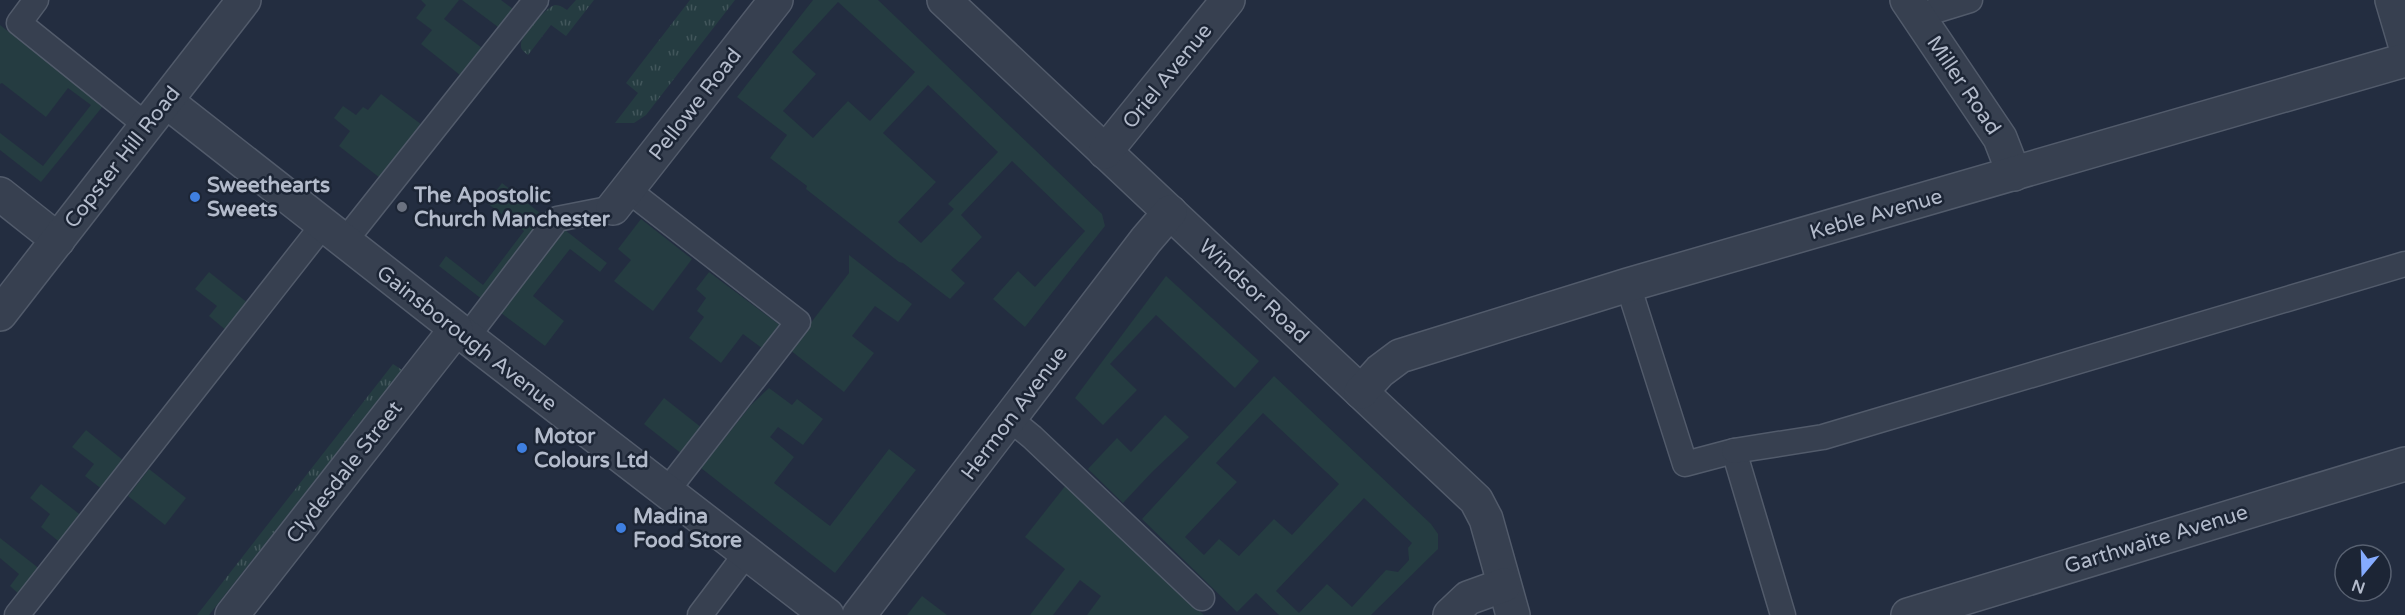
<svg xmlns="http://www.w3.org/2000/svg" width="2405" height="615" viewBox="0 0 2405 615" font-family="'Varela Round',sans-serif">
<style>
.grass{fill:url(#grass-tufts)}
.garden{fill:#253c41;fill-rule:evenodd}
.lines{fill:none;stroke-linecap:round;stroke-linejoin:round}
.service-casing{stroke:#525b6b;stroke-width:27}
.minor-casing{stroke:#525b6b;stroke-width:36}
.tertiary-casing{stroke:#525b6b;stroke-width:36}
.service{stroke:#374050;stroke-width:24}
.minor{stroke:#374050;stroke-width:33}
.tertiary{stroke:#374050;stroke-width:33}
.shop-dot{fill:#3f7fe0;stroke:#1c2535;stroke-width:2}
.worship-dot{fill:#6b7280;stroke:#1c2535;stroke-width:2}
.labels{text-anchor:middle;stroke-width:5;stroke-linejoin:round;paint-order:stroke}
.street-label{font-size:21px;fill:#b3bbcb;stroke:#1c2535}
.poi-label{font-size:21px;font-weight:bold;fill:#b3bbcb;stroke:#1c2535;text-anchor:start}
</style>
<defs>
<pattern id="grass-tufts" width="24" height="20" patternUnits="userSpaceOnUse" patternTransform="scale(1.5)"><rect width="24" height="20" fill="#253c41"/><path d="M3 7l-1-3M5 7V3M7 7l1-3M15 17l-1-3M17 17v-4M19 17l1-3" fill="none" stroke="#42565b"/></pattern>
</defs>
<rect width="100%" height="100%" fill="#232d40"/>
<g class="grass">
<path d="M576,0h18l-28,36 -15,-11 -23,30c-4,-3 -8,-6 -7,-11 0,-8 26,-38 34,-39 5,0 9,3 12,5z"/>
<polygon points="690,0 735,0 646,115 634,123 615,123 638,93 626,83"/>
<polygon points="393,364 402,370 209,615 197,615"/>
</g>
<g class="garden">
<polygon points="421,0 459,0 444,19 482,48 460,75 421,44 432,30 416,18 426,5"/>
<polygon points="462,0 501,0 513,9 498,27"/>
<path d="M813,0h65l224,214 3,12 -80,101 -32,-28 25,-28 17,16 50,-56 -73,-70 -51,54 21,22 -31,33 14,13 -15,16 -47,-36 -4,-1 -93,-73 1,-3 -37,-28 17,-23 -50,-38zM838,2l77,70 -45,49 -22,-20 -35,37 -30,-27 33,-37 -24,-22zM928,85l70,67 -50,52 6,5 -33,34 -23,-21 38,-40 -53,-49z"/>
<polygon points="0,25 103,106 41,182 0,150 0,133 43,166 91,105 68,88 46,117 2,83 0,84"/>
<polygon points="381,94 422,125 380,178 339,146 350,131 334,118 343,106 356,115 363,107 368,110"/>
<polygon points="502,183 545,217 483,300 439,266 446,256 483,285 524,231 487,203"/>
<polygon points="641,219 692,259 653,311 614,281 631,260 618,249"/>
<polygon points="565,230 607,263 600,272 570,249 533,296 564,321 545,346 501,313"/>
<polygon points="849,255 912,304 898,322 875,306 852,336 874,353 844,392 790,350 849,273"/>
<polygon points="209,272 249,304 227,331 209,316 217,306 195,289"/>
<polygon points="709,272 781,326 763,349 743,334 721,363 689,338 704,317 697,311 706,298 696,289"/>
<polygon points="1166,276 1259,361 1235,388 1156,315 1110,364 1137,390 1103,425 1075,398"/>
<path d="M1274,376l157,148 7,10v15l-67,66h-92l-23,-22 -19,19 -95,-93zM1263,413l76,71 -47,51 -18,-16 -35,37 -20,-17 -15,16 -19,-18 52,-55 -21,-19zM1364,498l48,45 -4,5 1,12 -11,12 -12,-2 -34,37 -25,-23 -28,29 -23,-22z"/>
<polygon points="769,388 792,405 797,399 823,419 803,445 778,427 770,437 794,457 774,483 830,526 889,449 916,470 835,573 701,468 751,405"/>
<polygon points="664,398 702,428 682,454 644,424"/>
<polygon points="1165,415 1189,437 1152,472 1123,503 1088,469 1117,438 1131,452"/>
<polygon points="86,430 124,461 103,490 85,476 94,464 72,447"/>
<polygon points="149,469 186,498 165,525 128,496"/>
<polygon points="41,484 83,517 62,544 41,527 50,514 30,498"/>
<polygon points="1066,485 1204,615 1087,615 1101,596 1080,580 1053,615 1030,615 1065,569 1025,537"/>
<polygon points="0,538 41,570 21,596 10,586 19,574 0,558"/>
<polygon points="922,596 947,615 907,615"/>
</g>
<g class="lines">
<g class="service-casing">
<g id="service">
<polyline points="36,0 19,23 147,126"/>
<polyline points="1918,16 1970,0"/>
<polyline points="628,190 798,322 666,492"/>
<polyline points="344,242 536,0"/>
<polyline points="1628,285 1685,464 1734,451 1783,615"/>
<polyline points="467,337 557,219 613,208"/>
<polyline points="1010,419 1032,437 1202,598"/>
<polyline points="1734,451 1823,437 2405,264"/>
<polyline points="17,615 323,225"/>
<polyline points="700,615 746,554"/>
</g>
</g>
<g class="minor-casing">
<g id="minor">
<polyline points="944,0 1476,500 1486,519 1513,615"/>
<polyline points="1907,0 2000,138 2014,174"/>
<polyline points="2392,0 2405,44"/>
<polyline points="166,101 467,337 827,615"/>
<polyline points="1105,152 1228,0"/>
<polyline points="0,194 58,240"/>
<polyline points="613,208 776,0"/>
<polyline points="1361,392 1380,371 1400,356 1628,285 2405,60"/>
<polyline points="232,615 456,329"/>
<polyline points="859,615 1146,240 1170,212"/>
<polyline points="1450,615 1468,598 1504,585"/>
<polyline points="1908,615 2405,464"/>
</g>
</g>
<g class="tertiary-casing">
<polyline id="tertiary" points="0,314 244,0"/>
</g>
<use href="#service" class="service"/>
<use href="#minor" class="minor"/>
<use href="#tertiary" class="tertiary"/>
</g>
<g class="shop-dot">
<circle cx="195" cy="197" r="6"/>
<circle cx="522" cy="448" r="6"/>
<circle cx="621" cy="528" r="6"/>
</g>
<circle class="worship-dot" cx="402" cy="207" r="6"/>
<g class="labels">
<g class="street-label">
<text transform="translate(1167 76) rotate(-51)" y="7">Oriel Avenue</text>
<text transform="translate(1964 85) rotate(56)" y="7">Miller Road</text>
<text transform="translate(695 104) rotate(-52)" y="7">Pellowe Road</text>
<text transform="translate(122 157) rotate(-52)" y="7">Copster Hill Road</text>
<text transform="translate(1876 214) rotate(-16)" y="7">Keble Avenue</text>
<text transform="translate(1254 291) rotate(43)" y="7">Windsor Road</text>
<text transform="translate(467 338) rotate(38)" y="7">Gainsborough Avenue</text>
<text transform="translate(1014 413) rotate(-53)" y="7">Hermon Avenue</text>
<text transform="translate(344 472) rotate(-52)" y="7">Clydesdale Street</text>
<text transform="translate(2156 539) rotate(-17)" y="7">Garthwaite Avenue</text>
</g>
<g class="poi-label">
<text x="207" y="192">Sweethearts<tspan x="207" dy="24">Sweets</tspan></text>
<text x="414" y="202">The Apostolic<tspan x="414" dy="24">Church Manchester</tspan></text>
<text x="534" y="443">Motor<tspan x="534" dy="24">Colours Ltd</tspan></text>
<text x="633" y="523">Madina<tspan x="633" dy="24">Food Store</tspan></text>
</g>
</g>
<g transform="translate(2363 573) rotate(199)"><circle r="28" fill="#1c2535" stroke="#586171" stroke-width="1.5"/>
<path d="M0-4.5L10 22L0 15L-10 22Z" fill="#85abfe"/>
<text y="-9" font-size="16" font-weight="bold" text-anchor="middle" fill="#b3bbcb">N</text>
</g>
</svg>
